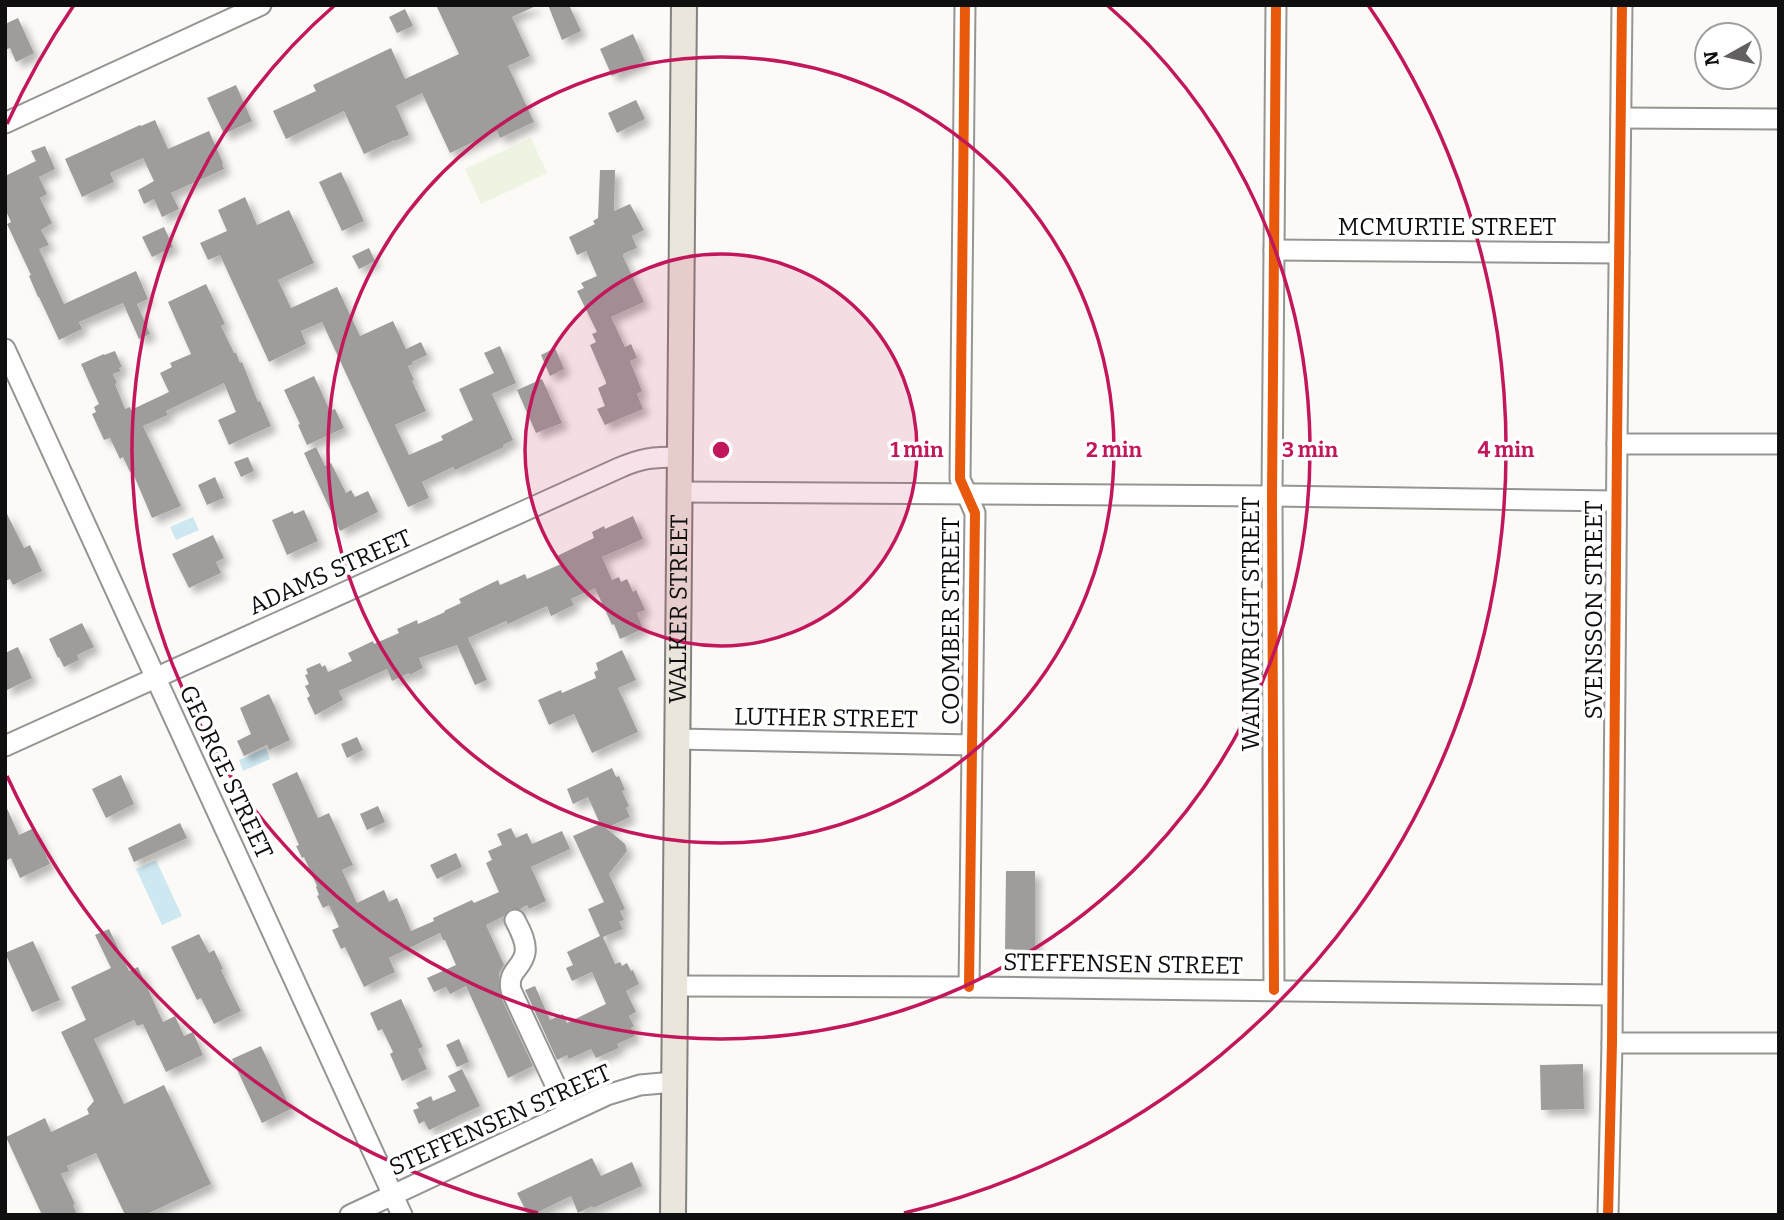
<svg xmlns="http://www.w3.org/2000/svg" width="1784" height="1220" viewBox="0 0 1784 1220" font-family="Bitter,serif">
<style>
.pitch{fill:#eff3e1}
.water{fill:#cee8f2}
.building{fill:#9f9d9b;filter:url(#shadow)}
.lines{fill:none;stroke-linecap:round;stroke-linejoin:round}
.minor-casing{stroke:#959593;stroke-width:23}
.major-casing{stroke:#838280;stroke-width:28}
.minor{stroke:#fefefe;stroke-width:19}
.major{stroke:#ebe6dc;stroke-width:24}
.cycleway-casing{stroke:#fff;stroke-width:15}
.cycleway{stroke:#e8590c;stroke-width:10}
.ring{fill:none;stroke:#c2185b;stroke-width:3.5}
.labels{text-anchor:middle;stroke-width:7;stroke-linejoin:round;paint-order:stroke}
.street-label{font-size:24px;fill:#0f0f0f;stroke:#fff}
.centre{fill:#c2185b;stroke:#fff;stroke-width:3.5}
.ring-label{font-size:21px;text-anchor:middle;font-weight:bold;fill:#c2185b;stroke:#fff;stroke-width:7;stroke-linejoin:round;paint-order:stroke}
</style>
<defs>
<filter id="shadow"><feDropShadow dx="6" dy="6" stdDeviation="3.5" flood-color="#0004"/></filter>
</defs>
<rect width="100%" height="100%" fill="#fbfaf6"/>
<polygon class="pitch" points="531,138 547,173 481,204 465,169"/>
<g class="water">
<polygon points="193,517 199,530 176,540 170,527"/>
<polygon points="266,748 270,759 243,771 239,760"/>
<polygon points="156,860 182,916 162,925 136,869"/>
</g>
<g class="building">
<polygon points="436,5 538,5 512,17 530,56 508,66 534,122 500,138 497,131 450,153 422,93 396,106 409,135 395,141 395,140 364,154 344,111 286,139 273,111 316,91 313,85 391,48 405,79 459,54"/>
<polygon points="548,5 569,5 581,31 562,40"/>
<polygon points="405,9 413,26 397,33 389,17"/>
<polygon points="18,18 34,53 16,62 10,48 5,50 5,24"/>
<polygon points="633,34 645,61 612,76 600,49"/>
<polygon points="236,85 252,121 224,134 207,98"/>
<polygon points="636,100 645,119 617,133 608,113"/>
<polygon points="155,120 168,149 209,131 223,163 222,164 224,169 171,193 179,209 162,217 154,199 144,204 138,190 154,181 143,158 110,173 114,182 82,197 65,159 140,125 141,126"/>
<polygon points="45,146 55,169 39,177 47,194 40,198 52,223 41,230 49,245 39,249 64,304 136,271 148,299 137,304 150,334 139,339 123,303 79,322 82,329 59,340 39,297 38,297 29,276 31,275 7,224 11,222 5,209 5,176 36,161 31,151"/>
<polygon points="600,170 615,170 614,211 630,204 644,230 632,236 637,248 623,254 623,256 644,302 611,317 625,347 631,344 637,358 630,361 642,391 637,394 643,409 605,425 597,409 605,406 598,388 606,384 606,382 590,345 596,342 592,334 597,332 577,291 584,288 581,283 597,276 586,251 577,255 569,237 595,224 593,221 598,218"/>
<polygon points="341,172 364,221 342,231 319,182"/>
<polygon points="245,197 257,225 289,210 314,263 278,280 291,308 337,287 360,336 393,321 406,349 421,342 427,355 412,362 413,364 408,366 414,380 412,381 426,411 395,425 409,455 443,440 441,436 473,420 459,389 494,373 484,353 500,346 516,383 492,394 513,440 503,445 504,447 455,470 453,467 422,482 429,498 408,507 322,322 301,331 306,344 269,362 220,255 208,260 200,243 227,231 218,210"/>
<polygon points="164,227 173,247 152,257 142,237"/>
<polygon points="369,248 375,261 359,269 352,256"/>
<polygon points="206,284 225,324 221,326 234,353 236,353 240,363 242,362 258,402 260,401 271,426 229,445 218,420 236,412 224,383 166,411 168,415 143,426 181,506 152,518 132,471 130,472 123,457 120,459 110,438 104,440 92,414 96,412 94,407 99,404 81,364 104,354 104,355 115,351 122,367 119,368 121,371 113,374 117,383 115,384 125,409 130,407 131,410 169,392 160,373 172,367 170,363 191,354 168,302"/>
<polygon points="555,348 564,369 550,376 541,355"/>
<polygon points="314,376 330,411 335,409 344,428 307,445 298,425 300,424 284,390"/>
<polygon points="542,379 562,423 536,433 517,390"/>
<polygon points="316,447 325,466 331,463 346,493 351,490 355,497 368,491 378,512 340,531 304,453"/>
<polygon points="248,457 254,471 241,477 234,462"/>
<polygon points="215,477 224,498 207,505 198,485"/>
<polygon points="5,510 24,548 30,545 42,571 13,585 10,579 5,581"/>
<polygon points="304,510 318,541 287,555 272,520 293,511 294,514"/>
<polygon points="633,516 643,539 602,557 612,580 619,577 621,582 627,579 633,592 636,590 645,610 637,613 643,629 620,639 614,624 612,625 595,588 571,599 574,605 551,616 547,606 508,624 506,621 468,638 487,680 475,685 457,645 419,658 423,668 410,675 409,673 392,681 387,669 339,691 343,700 315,715 307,698 310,696 305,686 309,684 305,675 308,674 306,669 320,663 322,667 325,665 328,672 352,661 348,653 373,641 374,644 399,633 397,629 417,620 418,624 445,612 444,611 461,603 459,599 498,580 500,585 525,574 527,579 561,564 557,556 594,538 592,532 604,526 605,529"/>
<polygon points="213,535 224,558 216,562 221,573 189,588 172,554"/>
<polygon points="82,623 94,647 77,655 79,660 64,667 59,657 58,658 49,639"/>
<polygon points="18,647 32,678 5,691 5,653"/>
<polygon points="622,650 636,680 618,688 638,732 592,753 574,714 549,725 538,700 561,690 562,693 596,678 594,672 598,670 596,663"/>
<polygon points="269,694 290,740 269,750 267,745 244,756 237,741 251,734 240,708"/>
<polygon points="357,737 363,750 347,758 341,744"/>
<polygon points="612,768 616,777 619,776 625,790 622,791 629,806 626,808 630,817 606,828 625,844 627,851 609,874 625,909 620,911 624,920 619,922 623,929 603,937 615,964 620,962 622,966 627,963 631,971 633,970 639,984 626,991 636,1012 629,1016 634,1026 631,1028 635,1036 617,1044 619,1048 596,1058 591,1049 569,1059 567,1055 557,1060 525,990 535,986 550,1020 563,1014 567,1023 606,1004 592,972 572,981 566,968 573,965 567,952 600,936 588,909 604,902 573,836 600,824 588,797 573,804 567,789"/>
<polygon points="297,772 318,818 329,813 339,835 353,865 342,870 357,903 384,890 389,902 397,898 411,931 434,921 433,918 472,900 474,903 499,892 486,863 492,860 488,851 502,845 497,834 511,828 516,838 527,833 532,844 562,831 570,849 531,867 546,901 529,909 527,905 520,909 510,909 504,916 486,925 504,965 499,973 500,995 533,1066 508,1078 466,986 450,994 446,987 434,992 427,978 456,965 445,940 443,940 440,933 389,958 395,972 364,987 345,947 341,949 332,930 339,927 329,905 323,908 317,896 319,895 316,887 317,886 304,857 302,858 296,846 299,845 272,784"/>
<polygon points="121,775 134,804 106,818 92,789"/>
<polygon points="5,804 19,835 34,828 50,864 20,878 11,858 5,861"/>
<polygon points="378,806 385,822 367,830 360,814"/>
<polygon points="180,823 187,838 134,862 128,848"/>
<polygon points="456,853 462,867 437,879 430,865"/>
<polygon points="1006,871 1035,871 1035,950 1005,949"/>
<polygon points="109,929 129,971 138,967 163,1022 175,1016 184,1036 193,1032 203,1055 166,1072 143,1024 137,1026 134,1020 94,1039 124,1104 164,1085 211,1184 145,1215 125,1215 96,1153 67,1166 69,1171 61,1174 75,1204 73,1205 77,1215 42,1215 6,1137 45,1118 51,1132 89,1114 87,1109 94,1101 61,1032 86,1020 71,987 111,968 95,935"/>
<polygon points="199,934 209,953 214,950 223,969 221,970 241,1011 214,1024 201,998 197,1000 171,947"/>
<polygon points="33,941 60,1000 32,1012 5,953"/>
<polygon points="401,999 423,1047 418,1049 427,1069 402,1081 390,1054 393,1052 382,1029 378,1031 370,1013"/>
<polygon points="459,1039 469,1062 457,1067 446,1045"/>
<polygon points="261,1046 291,1109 262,1123 232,1059"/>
<polygon points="1583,1064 1584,1109 1541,1110 1540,1065"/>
<polygon points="462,1069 480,1106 429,1130 424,1121 419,1124 413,1110 419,1108 416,1103 431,1096 433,1101 456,1091 448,1076"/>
<polygon points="592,1158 601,1176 632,1162 642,1186 593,1208 592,1206 578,1213 571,1196 532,1215 528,1215 517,1193"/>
</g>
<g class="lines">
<g class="minor-casing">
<g id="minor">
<polyline points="965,5 960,479 975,513 969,987"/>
<polyline points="1621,118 1779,119"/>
<polyline points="5,123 261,5"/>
<polyline points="1274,250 1619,253"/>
<polyline points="5,349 402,1215"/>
<polyline points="1617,444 1779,444"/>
<polyline points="679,492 1272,496 1616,501"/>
<polyline points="677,739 973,745"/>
<path d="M5,746l614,-278c23,-10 34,-11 60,-11"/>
<path d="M515,920c5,10 12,22 10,33 -3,16 -18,18 -14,37l57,122"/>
<polyline points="675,986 969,987 1612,995"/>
<polyline points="1274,990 1272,496 1276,5"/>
<polyline points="1612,1043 1779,1043"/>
<polyline points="350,1215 607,1095 640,1085 674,1082"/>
<polyline points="1608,1215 1612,1043 1617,444 1622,5"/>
</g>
</g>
<g class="major-casing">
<g id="major">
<path id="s1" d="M673,1215l11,-1210"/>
</g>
</g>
<use href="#minor" class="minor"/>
<use href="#major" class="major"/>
<g class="cycleway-casing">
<g id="cycleway">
<polyline points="965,5 960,479 975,513 969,987"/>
<polyline points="1274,990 1272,496 1276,5"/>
<polyline points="1608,1215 1612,1043 1617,444 1622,5"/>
</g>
</g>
<use href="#cycleway" class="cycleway"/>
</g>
<circle cx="721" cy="450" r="196" fill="#c2185b" fill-opacity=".12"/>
<g class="ring">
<circle cx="721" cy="450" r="196"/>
<circle cx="721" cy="450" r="393"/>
<path d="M1107 5A589 589 0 1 1 335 5"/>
<path d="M538 1213A785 785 0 0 1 7 776M7 124A785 785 0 0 1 74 5M1368 5A785 785 0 0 1 904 1213"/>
</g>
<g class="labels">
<g class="street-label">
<text x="1447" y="235">MCMURTIE STREET</text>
<text transform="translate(330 572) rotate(-24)" y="8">ADAMS STREET</text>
<text dy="8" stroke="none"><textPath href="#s1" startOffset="606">WALKER STREET</textPath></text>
<text transform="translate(1594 610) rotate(-90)" y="8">SVENSSON STREET</text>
<text transform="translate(951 621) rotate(-90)" y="8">COOMBER STREET</text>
<text transform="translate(1251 624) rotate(-90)" y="8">WAINWRIGHT STREET</text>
<text transform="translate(826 718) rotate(1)" y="8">LUTHER STREET</text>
<text transform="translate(226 772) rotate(65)" y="8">GEORGE STREET</text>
<text transform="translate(1123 964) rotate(1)" y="8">STEFFENSEN STREET</text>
<text transform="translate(500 1120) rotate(-24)" y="8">STEFFENSEN STREET</text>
</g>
</g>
<circle cx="721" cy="450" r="10" class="centre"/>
<g class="ring-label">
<text x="917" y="457">1 min</text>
<text x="1114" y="457">2 min</text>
<text x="1310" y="457">3 min</text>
<text x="1506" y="457">4 min</text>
</g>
<rect width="1784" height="1220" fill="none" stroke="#0f0f0f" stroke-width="14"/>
<g transform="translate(1728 56) rotate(262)"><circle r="33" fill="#ffffff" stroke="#9f9f9f" stroke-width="2"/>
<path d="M0-5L12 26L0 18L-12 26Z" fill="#626160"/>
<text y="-10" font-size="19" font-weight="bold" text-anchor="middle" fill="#0f0f0f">N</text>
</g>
</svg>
